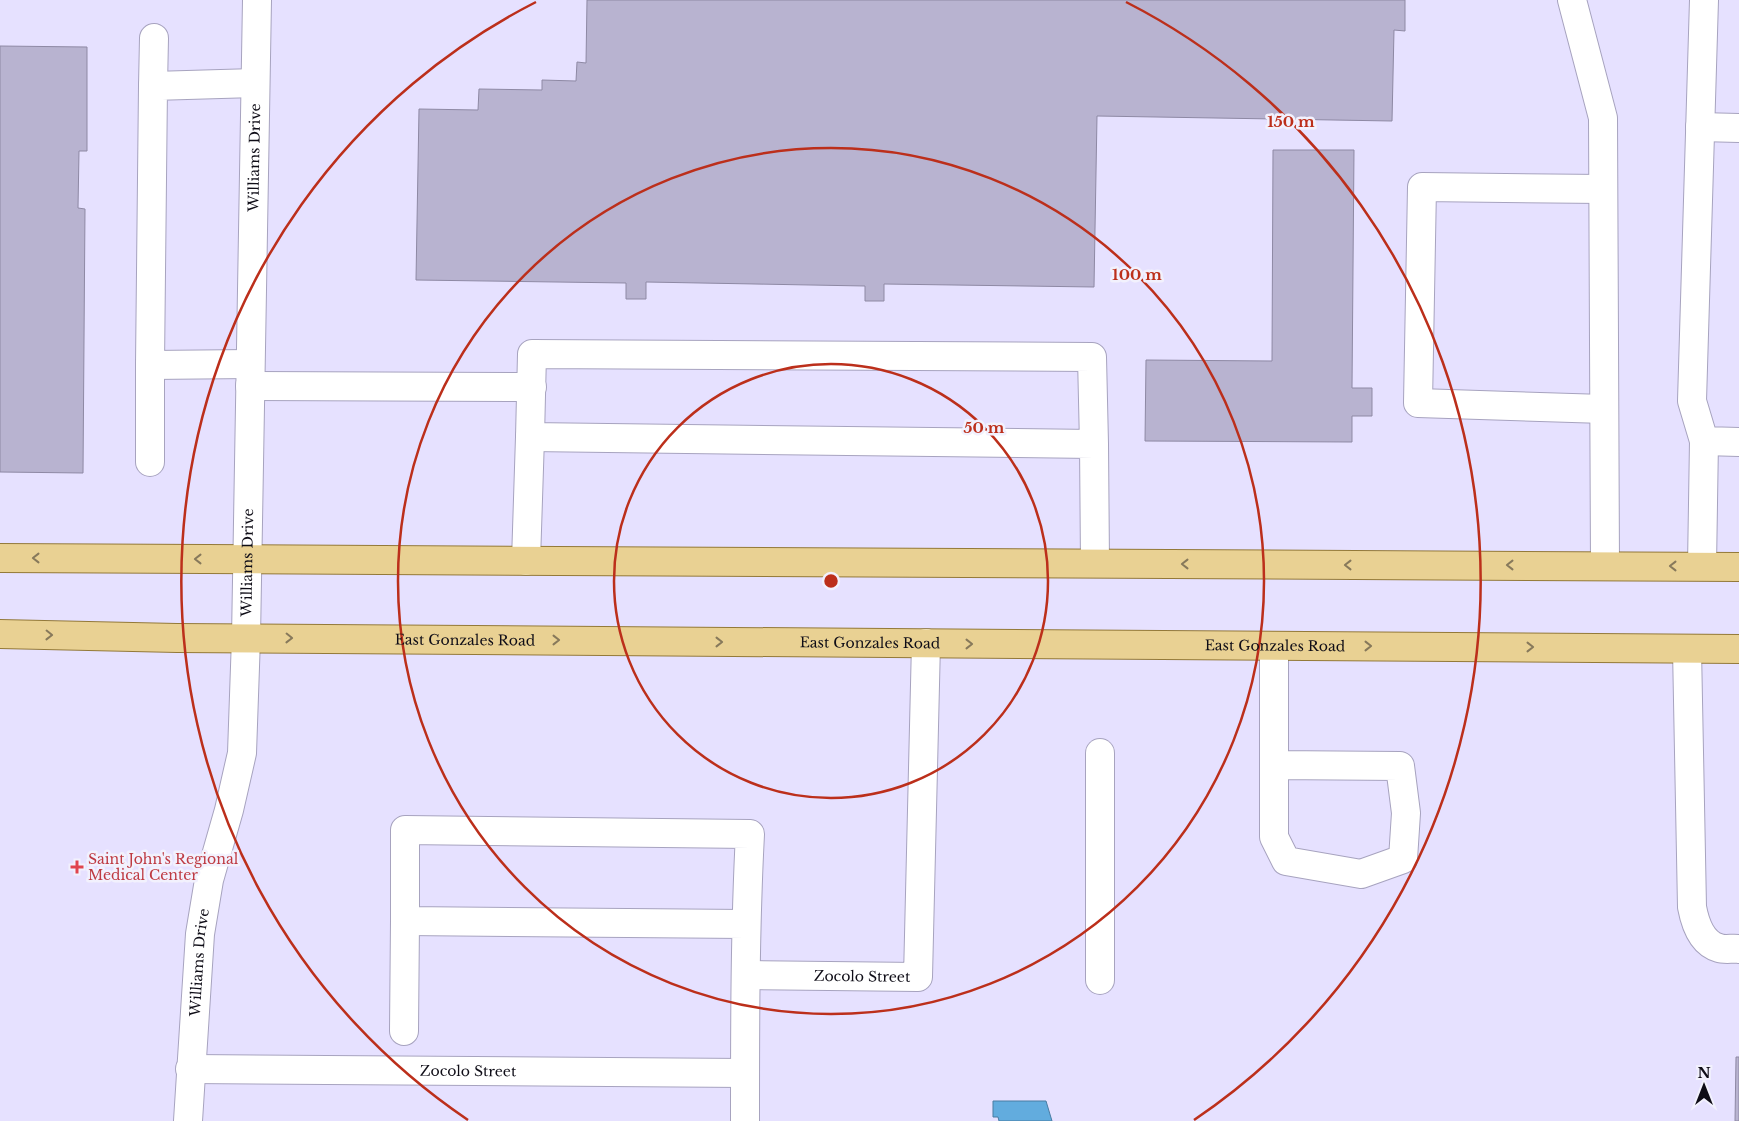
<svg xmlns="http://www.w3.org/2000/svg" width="1739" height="1121" viewBox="0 0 1739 1121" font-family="'Libre Baskerville',serif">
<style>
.water{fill:#62acde;stroke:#497ca2}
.building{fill:#b8b3d0;stroke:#8e89a4}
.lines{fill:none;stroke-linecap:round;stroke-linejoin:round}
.minor-casing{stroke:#a7a3bf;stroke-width:30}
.major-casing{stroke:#937939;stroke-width:30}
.minor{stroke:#fff;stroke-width:28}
.major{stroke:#e9d193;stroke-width:28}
.oneway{stroke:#87795b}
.ring{fill:none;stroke:#bc2f1b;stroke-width:2.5}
.health-dot{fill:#e0444e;stroke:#f2f1fd;stroke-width:2}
.labels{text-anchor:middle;stroke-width:5;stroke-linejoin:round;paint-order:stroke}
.street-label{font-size:14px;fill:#0f0d17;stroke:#f2f1fd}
.health-label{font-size:14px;fill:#be3a42;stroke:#f2f1fd;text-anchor:start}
.centre{fill:#bc2f1b;stroke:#f2f1fd;stroke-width:2.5}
.ring-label{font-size:15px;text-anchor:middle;font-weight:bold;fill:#bc2f1b;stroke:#f2f1fd;stroke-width:5;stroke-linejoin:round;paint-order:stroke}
</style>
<rect width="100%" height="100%" fill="#e6e1ff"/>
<polygon class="water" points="993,1101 1046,1101 1052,1121 999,1121 998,1117 993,1117"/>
<g class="building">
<polygon points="587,0 1405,0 1405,31 1394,30 1392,121 1097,116 1094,287 884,284 884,301 865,301 865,286 646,282 646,299 626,299 626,283 416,280 419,109 478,110 479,89 542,90 542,80 576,81 577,62 586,63"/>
<polygon points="0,46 87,47 87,151 79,151 78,208 85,209 83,473 0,472"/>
<polygon points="1273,150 1354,150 1352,388 1372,388 1372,416 1352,416 1352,442 1145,441 1146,360 1272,361"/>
<polygon points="1736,1057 1739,1057 1739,1121 1735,1121"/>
</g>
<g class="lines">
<g class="minor-casing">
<g id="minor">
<polyline points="1572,0 1603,118 1605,566"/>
<polyline points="1704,0 1692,401 1704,441 1739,442"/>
<polyline points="153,86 154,38"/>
<polyline points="1700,127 1739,128"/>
<polyline points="1603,189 1422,187 1418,403 1604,409"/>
<polyline points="250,364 150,365 153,86 255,83"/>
<polyline points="250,386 532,387"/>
<polyline points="1094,444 1092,357 532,354 530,437 1094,444 1095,563"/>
<polyline points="150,462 150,365"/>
<polyline points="526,561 530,437"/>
<polyline points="1702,566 1704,441"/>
<path d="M1687,649l5,258c3,16 9,36 27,41 6,2 14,0 20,1"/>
<polyline points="1274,765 1400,766 1406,813 1403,859 1361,874 1286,861 1274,837 1274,646"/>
<path id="s1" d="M747,975l171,2 8,-334"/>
<polyline points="1100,980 1100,753"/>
<polyline points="404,1031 405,921"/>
<path id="s2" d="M190,1069l555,4"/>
<path id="s3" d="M188,1121l12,-187 9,-54 20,-70 13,-57 4,-115 11,-638"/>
<path d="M745,1121c0,-96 0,-192 5,-287l-345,-4v91l340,3"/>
</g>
</g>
<g class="major-casing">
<g id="major">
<polyline points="0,558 1739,567"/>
<path id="s4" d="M0,634l177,4 1562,11"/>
</g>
</g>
<use href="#minor" class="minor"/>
<use href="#major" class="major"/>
</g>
<defs><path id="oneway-chevron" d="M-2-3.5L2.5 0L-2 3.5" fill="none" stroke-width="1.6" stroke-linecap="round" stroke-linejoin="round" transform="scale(1.25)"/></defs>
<g class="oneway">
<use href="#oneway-chevron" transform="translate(36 558) rotate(-180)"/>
<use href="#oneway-chevron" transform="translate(198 559) rotate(-180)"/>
<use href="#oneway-chevron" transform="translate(1185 564) rotate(-180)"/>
<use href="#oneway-chevron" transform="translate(1348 565) rotate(-180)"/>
<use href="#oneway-chevron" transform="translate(1510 565) rotate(-180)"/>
<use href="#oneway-chevron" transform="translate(1673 566) rotate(-180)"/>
<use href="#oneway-chevron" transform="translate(49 635) rotate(1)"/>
<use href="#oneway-chevron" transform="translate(289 638) rotate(1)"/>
<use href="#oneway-chevron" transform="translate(556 640)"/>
<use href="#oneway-chevron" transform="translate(719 642)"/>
<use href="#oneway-chevron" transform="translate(969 644)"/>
<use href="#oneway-chevron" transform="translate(1368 646)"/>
<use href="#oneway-chevron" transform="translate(1530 647)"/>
</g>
<g class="ring">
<circle cx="831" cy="581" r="217"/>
<circle cx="831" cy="581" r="433"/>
<path d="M468 1120A650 650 0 0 1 536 2M1126 2A650 650 0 0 1 1194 1120"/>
</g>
<path class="health-dot" d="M74.5 859.5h5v5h5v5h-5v5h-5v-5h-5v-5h5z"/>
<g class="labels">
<g class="street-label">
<text dy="5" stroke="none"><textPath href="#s3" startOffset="969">Williams Drive</textPath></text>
<text dy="5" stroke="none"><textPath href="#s3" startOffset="564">Williams Drive</textPath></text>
<text dy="5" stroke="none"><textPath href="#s4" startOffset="465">East Gonzales Road</textPath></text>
<text dy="5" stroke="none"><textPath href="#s4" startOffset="870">East Gonzales Road</textPath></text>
<text dy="5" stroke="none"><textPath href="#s4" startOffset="1275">East Gonzales Road</textPath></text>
<text dy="5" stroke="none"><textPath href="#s3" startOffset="159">Williams Drive</textPath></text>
<text dy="5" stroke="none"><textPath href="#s1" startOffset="115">Zocolo Street</textPath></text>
<text dy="5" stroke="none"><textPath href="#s2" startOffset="278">Zocolo Street</textPath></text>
</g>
<g class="health-label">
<text x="88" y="864">Saint John's Regional<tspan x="88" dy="16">Medical Center</tspan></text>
</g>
</g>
<circle cx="831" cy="581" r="8" class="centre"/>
<g class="ring-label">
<text x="1291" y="127">150 m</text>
<text x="1137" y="280">100 m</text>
<text x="984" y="433">50 m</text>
</g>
<g transform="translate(1704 1086)" stroke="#f2f1fd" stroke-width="4" paint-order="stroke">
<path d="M0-4L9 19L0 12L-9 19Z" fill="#0f0d17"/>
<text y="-8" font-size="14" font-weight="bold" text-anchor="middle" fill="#0f0d17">N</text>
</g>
</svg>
